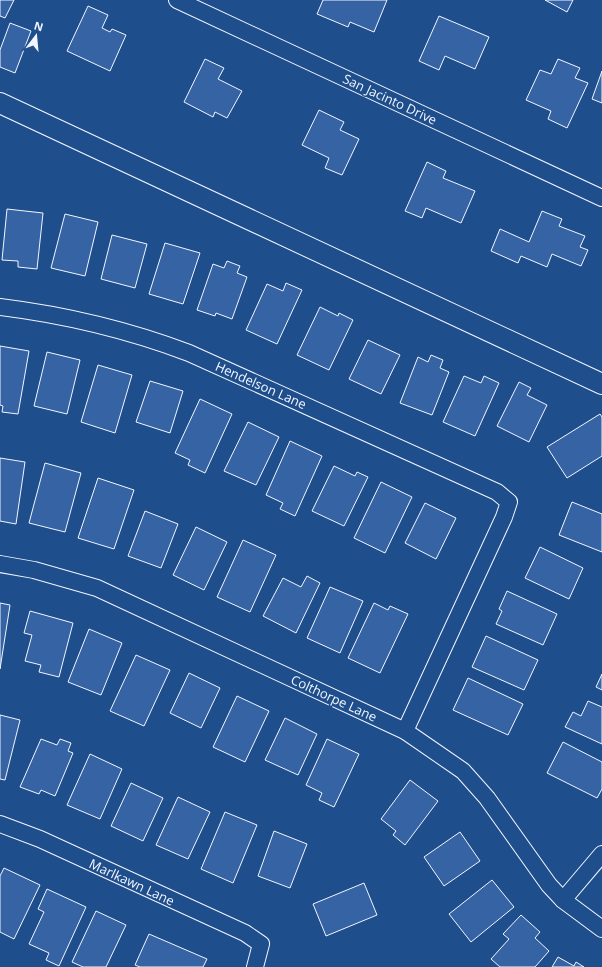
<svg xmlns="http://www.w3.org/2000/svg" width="602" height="967" viewBox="0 0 602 967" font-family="'Open Sans',sans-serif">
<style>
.building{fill:#3563a3;stroke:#f2f6ff}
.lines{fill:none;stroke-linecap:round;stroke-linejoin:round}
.minor-casing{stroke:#f2f6ff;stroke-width:18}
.tertiary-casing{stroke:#f2f6ff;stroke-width:22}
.minor{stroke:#1f4e8c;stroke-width:16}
.tertiary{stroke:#1f4e8c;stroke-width:20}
.labels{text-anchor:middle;stroke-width:3;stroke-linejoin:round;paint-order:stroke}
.street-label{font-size:13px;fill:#f2f6ff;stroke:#1f4e8c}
</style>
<rect width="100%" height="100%" fill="#1f4e8c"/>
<g class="building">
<polygon points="0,0 14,0 5,18 0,16"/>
<polygon points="323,0 387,0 374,32 350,22 348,27 317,14"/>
<polygon points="545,0 573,0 567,12"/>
<polygon points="88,6 108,15 102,28 110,32 112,29 126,35 110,71 67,51"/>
<polygon points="439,16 489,37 475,69 445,56 439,70 419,61"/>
<polygon points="10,23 31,31 15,73 0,67 0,50"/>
<polygon points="205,59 224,68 218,79 242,91 227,118 215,112 213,117 184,102"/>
<polygon points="558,59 580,68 575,78 588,83 567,128 548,119 551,111 526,100 540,70 551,74"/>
<polygon points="602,71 602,103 592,99"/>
<polygon points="319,110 344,122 340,130 359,139 342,175 325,168 329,158 302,145"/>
<polygon points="427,162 446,171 443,178 475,191 461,223 426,208 422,218 405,211"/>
<polygon points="7,209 43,213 37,269 18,267 18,261 2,260"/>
<polygon points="542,211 562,219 559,226 585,236 580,247 588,250 581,266 552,254 547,267 521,256 518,263 491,251 500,229 529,242"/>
<polygon points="65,214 98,222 85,276 51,268"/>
<polygon points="112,235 147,244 135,288 101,279"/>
<polygon points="165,243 200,253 183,304 149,294"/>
<polygon points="227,261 240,266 237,273 247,277 232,319 216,313 215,316 197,310 213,264 224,268"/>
<polygon points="286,283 302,290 277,344 246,330 267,284 283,291"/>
<polygon points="320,307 338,316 339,313 353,320 329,370 297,355"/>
<polygon points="368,340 400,355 381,394 349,379"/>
<polygon points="0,346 29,351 18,414 2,412 3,406 0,405"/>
<polygon points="47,352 80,360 67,414 34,406"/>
<polygon points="431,355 443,360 440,368 449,372 432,415 400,403 418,357 428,362"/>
<polygon points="98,365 132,375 115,433 81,422"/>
<polygon points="464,376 481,383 484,376 499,383 475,436 443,422"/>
<polygon points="150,381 183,391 170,433 136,422"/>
<polygon points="519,382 531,388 527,395 547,405 529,442 497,426"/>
<polygon points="200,399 232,414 205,473 188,465 190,460 175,453"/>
<polygon points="600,414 602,417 602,456 567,478 547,447"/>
<polygon points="248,422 279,437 256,485 224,471"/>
<polygon points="290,441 322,456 295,516 280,509 283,503 266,495"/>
<polygon points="0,458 25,462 16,524 0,521"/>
<polygon points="45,463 81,473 65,532 29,523"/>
<polygon points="334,466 355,476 357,472 368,477 344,526 312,511"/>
<polygon points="98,478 134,490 114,549 78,538"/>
<polygon points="381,482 412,497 385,553 354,538"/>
<polygon points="572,502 602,514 602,552 559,535"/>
<polygon points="425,503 456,518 436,559 405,543"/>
<polygon points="145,511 178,524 161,568 128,556"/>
<polygon points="196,527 227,542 204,590 173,575"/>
<polygon points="243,540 276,555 250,612 217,597"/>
<polygon points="540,547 583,568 569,599 525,578"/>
<polygon points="307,576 320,583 296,633 263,616 283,578 301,587"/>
<polygon points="330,587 363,601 340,653 307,638"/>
<polygon points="507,591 557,614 543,645 496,624 502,611 499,609"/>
<polygon points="0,603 10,605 0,669"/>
<polygon points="374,603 388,610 390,606 408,614 380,673 348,658"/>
<polygon points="30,611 73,623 59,677 39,672 41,665 25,661 32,635 24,633"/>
<polygon points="89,629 122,643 101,695 68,682"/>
<polygon points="486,636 538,660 524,690 472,667"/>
<polygon points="136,655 170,670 144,726 110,711"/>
<polygon points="189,673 220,688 201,728 170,713"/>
<polygon points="602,674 602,690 596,687"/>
<polygon points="468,678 523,704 508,735 453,710"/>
<polygon points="237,696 269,711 245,762 213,747"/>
<polygon points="588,701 602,707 602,744 565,727 573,712 581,716"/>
<polygon points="0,715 20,720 5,780 0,779"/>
<polygon points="285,718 317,734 298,775 265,760"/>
<polygon points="41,739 57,745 60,739 71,743 68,751 73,753 55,796 41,790 39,794 20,787"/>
<polygon points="327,739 359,754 334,807 319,800 322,793 306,785"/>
<polygon points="563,742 602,762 602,789 597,798 547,773"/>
<polygon points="90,754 122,769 100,819 67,805"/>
<polygon points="410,780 438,801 405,845 393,835 396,831 381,819"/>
<polygon points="131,783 163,798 143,841 111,826"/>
<polygon points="178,797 210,812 188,859 156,845"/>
<polygon points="225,812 257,825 233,883 201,869"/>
<polygon points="274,831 307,844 290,888 258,876"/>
<polygon points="460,832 480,861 444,886 424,857"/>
<polygon points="4,868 40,885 14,939 0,932 0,876"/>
<polygon points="492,880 514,907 471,942 449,914"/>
<polygon points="364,883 377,915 326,936 313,904"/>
<polygon points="47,889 86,907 59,966 46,960 49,953 29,944 44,912 38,909"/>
<polygon points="96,911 126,925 106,967 83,967 72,962"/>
<polygon points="521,915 540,932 535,938 549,951 535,967 500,967 491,959 509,939 503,934"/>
<polygon points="149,934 207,959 203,967 140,967 135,965"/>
<polygon points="558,957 574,966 576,962 584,967 552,967"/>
</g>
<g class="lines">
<g class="minor-casing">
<g id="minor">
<polyline points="177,0 602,198"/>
<path d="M0,307c65,8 128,23 189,46l308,139 12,10 -5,15 -99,214"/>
<polyline points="0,564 34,570 97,588 405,731 463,771 487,798 549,885 563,900 602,929"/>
<polyline points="0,824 40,839 245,933 261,944 255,967"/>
<polyline points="563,900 602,854"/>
</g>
</g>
<g class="tertiary-casing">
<polyline id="tertiary" points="0,103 602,384"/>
</g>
<use href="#minor" class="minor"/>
<use href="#tertiary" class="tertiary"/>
</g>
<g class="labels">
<g class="street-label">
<text transform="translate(390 99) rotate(25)" y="5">San Jacinto Drive</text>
<text transform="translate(261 385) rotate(24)" y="5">Hendelson Lane</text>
<text transform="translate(334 698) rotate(25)" y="5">Colthorpe Lane</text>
<text transform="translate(132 882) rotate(25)" y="5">Marlkawn Lane</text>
</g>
</g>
<g transform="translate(36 36) rotate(16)" stroke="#1f4e8c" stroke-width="3" paint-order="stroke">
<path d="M0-3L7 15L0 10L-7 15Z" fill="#f2f6ff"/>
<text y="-6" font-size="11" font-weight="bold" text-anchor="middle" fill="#f2f6ff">N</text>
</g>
</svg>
